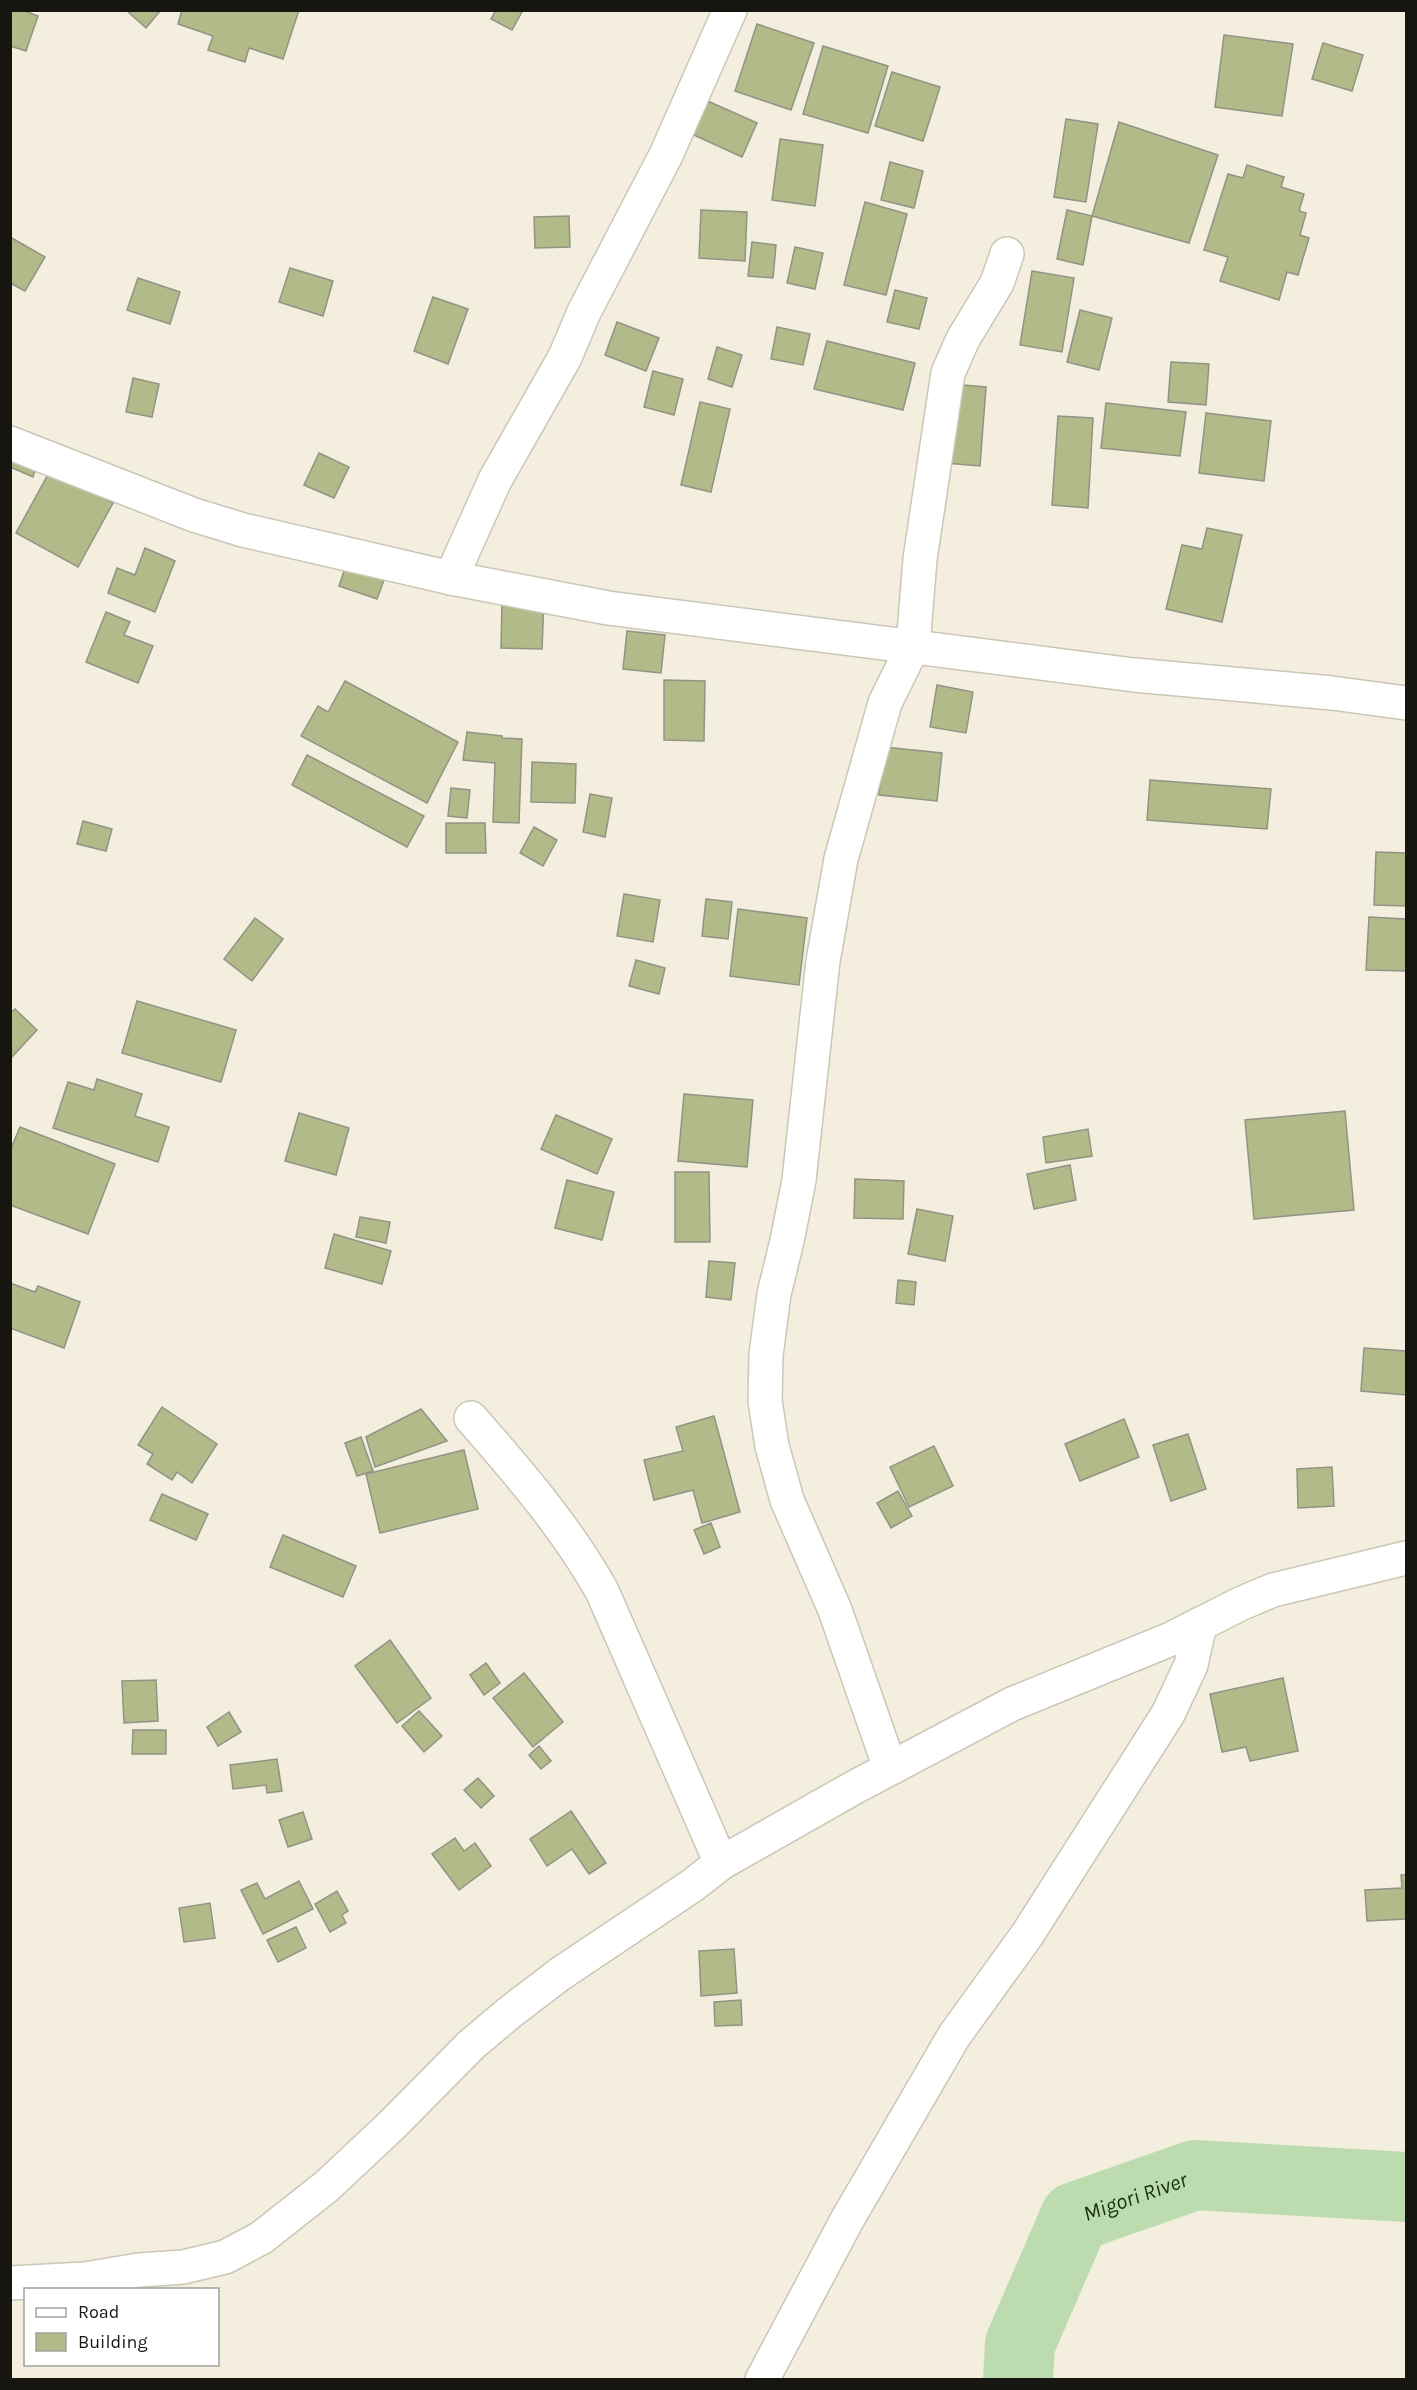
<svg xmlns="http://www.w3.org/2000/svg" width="1417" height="2390" viewBox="0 0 1417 2390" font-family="Karla,sans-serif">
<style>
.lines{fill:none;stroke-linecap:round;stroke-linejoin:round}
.river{stroke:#bcdcb0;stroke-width:70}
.building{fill:#b1ba88;stroke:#919484;stroke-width:1.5}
.minor-casing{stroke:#cbc7b6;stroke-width:36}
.minor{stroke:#fff;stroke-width:33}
.labels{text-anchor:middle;stroke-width:4.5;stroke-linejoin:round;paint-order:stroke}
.water-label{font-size:22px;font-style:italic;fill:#153307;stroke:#fff}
</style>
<rect width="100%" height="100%" fill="#f3eedd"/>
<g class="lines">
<path class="river" id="s1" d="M1018,2380l2,-36 55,-127 120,-42 211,12"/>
</g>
<g class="building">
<polygon points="10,10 22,10 38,16 26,51 10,46"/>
<polygon points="126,10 161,10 146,28"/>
<polygon points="182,10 299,10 283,59 249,48 245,62 208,50 213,36 178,24"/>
<polygon points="496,10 523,10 512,30 491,19"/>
<polygon points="757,24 814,43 791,110 735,91"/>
<polygon points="1224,35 1293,44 1282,116 1215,107"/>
<polygon points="1323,43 1363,55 1352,91 1312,79"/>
<polygon points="823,46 888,66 868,133 803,114"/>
<polygon points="892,72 940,87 923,141 875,126"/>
<polygon points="703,99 757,123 742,157 687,132"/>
<polygon points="1066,119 1098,124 1086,202 1054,197"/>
<polygon points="1119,122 1218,155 1189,243 1092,216"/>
<polygon points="780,139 823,145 815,206 772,200"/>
<polygon points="890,162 923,171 914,208 881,200"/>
<polygon points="1247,165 1284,177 1281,187 1304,194 1299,211 1306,213 1300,235 1309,238 1298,275 1287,272 1279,300 1220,281 1228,257 1204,250 1228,174 1243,178"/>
<polygon points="865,202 907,214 886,295 844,285"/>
<polygon points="701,210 747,212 745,261 699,258"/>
<polygon points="1067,210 1092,216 1083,265 1057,259"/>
<polygon points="569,216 570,247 535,248 534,217"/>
<polygon points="10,237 45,257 25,291 10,283"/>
<polygon points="752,242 776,245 773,278 748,276"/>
<polygon points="795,247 823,253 815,289 787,283"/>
<polygon points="290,268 333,281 323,316 279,302"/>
<polygon points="1032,271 1074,278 1062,352 1020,345"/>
<polygon points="138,278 180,292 170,324 127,310"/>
<polygon points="895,290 927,298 919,329 887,322"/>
<polygon points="433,297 468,309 448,364 414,351"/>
<polygon points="1080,310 1112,318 1099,370 1067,362"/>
<polygon points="617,322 659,338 646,371 605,355"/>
<polygon points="777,327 810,334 803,365 771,359"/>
<polygon points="827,341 915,363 903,410 814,389"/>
<polygon points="717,347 742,355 732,387 708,379"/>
<polygon points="1171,362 1209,364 1206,405 1168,402"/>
<polygon points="653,371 683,379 674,415 644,407"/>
<polygon points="133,378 159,384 152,417 126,412"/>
<polygon points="951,384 986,387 980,466 945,463"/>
<polygon points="700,402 730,409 711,492 681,485"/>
<polygon points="1106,403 1186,412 1180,456 1101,448"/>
<polygon points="1206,413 1271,421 1264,481 1199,473"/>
<polygon points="1058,416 1093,418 1088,508 1052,505"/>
<polygon points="10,451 38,461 33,477 10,467"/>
<polygon points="319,453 349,467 334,498 304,485"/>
<polygon points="51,469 113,503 78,567 16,533"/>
<polygon points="1207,528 1242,535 1222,622 1166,609 1182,545 1202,549"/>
<polygon points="145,548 175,561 155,612 108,593 117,568 135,575"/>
<polygon points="349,556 388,569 377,599 339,586"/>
<polygon points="502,600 544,601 542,649 501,648"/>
<polygon points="106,612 130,622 124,635 153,646 138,683 86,662"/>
<polygon points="627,631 665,635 661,673 623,669"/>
<polygon points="664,680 705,681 704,741 664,740"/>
<polygon points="345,681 458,742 427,803 301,736 318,706 328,712"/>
<polygon points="937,685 973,692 966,733 930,727"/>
<polygon points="467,732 502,736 502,738 522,739 519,823 493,822 495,763 463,760"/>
<polygon points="884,747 942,753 937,801 879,795"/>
<polygon points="307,755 424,816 407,847 292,785"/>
<polygon points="532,762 576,764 575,803 531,802"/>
<polygon points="1150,780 1271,789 1267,829 1147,820"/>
<polygon points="451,788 470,790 467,818 448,816"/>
<polygon points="590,794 612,798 605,837 583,832"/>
<polygon points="83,821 112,829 106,851 77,844"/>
<polygon points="446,823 485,823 486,853 446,853"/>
<polygon points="534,827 557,840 543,866 520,853"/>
<polygon points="1376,852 1406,853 1406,906 1374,905"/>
<polygon points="624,894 660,900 653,942 617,936"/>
<polygon points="706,899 732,902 728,939 702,936"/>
<polygon points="738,909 807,918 799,985 730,976"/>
<polygon points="1369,917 1406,919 1406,971 1366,970"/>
<polygon points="255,918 283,939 252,981 224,959"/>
<polygon points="636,960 665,968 659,994 629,986"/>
<polygon points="137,1001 236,1030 221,1082 122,1053"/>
<polygon points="15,1009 37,1030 10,1059 10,1013"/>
<polygon points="97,1079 142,1094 135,1116 169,1127 158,1162 53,1128 68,1082 94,1090"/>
<polygon points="684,1094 753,1100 747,1167 678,1161"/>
<polygon points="1345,1111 1354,1210 1254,1219 1245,1120"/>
<polygon points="299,1113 349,1128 336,1175 285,1161"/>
<polygon points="556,1115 612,1139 597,1174 541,1149"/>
<polygon points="20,1127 115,1164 88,1234 10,1205 10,1151"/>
<polygon points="1088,1129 1092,1156 1046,1163 1043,1137"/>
<polygon points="1070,1165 1076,1200 1034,1209 1027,1174"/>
<polygon points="675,1172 709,1172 710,1242 675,1242"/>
<polygon points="855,1179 904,1181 903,1219 854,1218"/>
<polygon points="567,1180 614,1192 602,1240 555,1228"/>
<polygon points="917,1209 953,1216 945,1261 908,1254"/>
<polygon points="360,1217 390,1222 386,1243 356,1237"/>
<polygon points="334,1234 391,1251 382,1284 325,1268"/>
<polygon points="709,1261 735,1263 731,1300 706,1297"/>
<polygon points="898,1280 916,1282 914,1305 896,1303"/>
<polygon points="10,1283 35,1292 38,1286 80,1302 64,1348 10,1328"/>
<polygon points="1364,1348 1406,1351 1406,1395 1361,1391"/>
<polygon points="162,1407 217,1444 192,1483 177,1472 172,1480 147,1464 153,1454 138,1445"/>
<polygon points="421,1409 447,1441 375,1467 366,1437"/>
<polygon points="714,1416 740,1512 702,1523 693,1490 654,1500 644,1460 683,1451 676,1427"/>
<polygon points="1124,1419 1139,1457 1080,1481 1065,1444"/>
<polygon points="1188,1434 1206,1489 1171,1501 1153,1445"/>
<polygon points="361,1437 373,1471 357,1476 345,1443"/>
<polygon points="934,1446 953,1486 909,1507 890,1467"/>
<polygon points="464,1450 478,1509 380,1533 366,1474"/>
<polygon points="1332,1467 1334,1506 1298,1508 1297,1469"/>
<polygon points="898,1491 912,1516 891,1528 877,1503"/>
<polygon points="162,1494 208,1514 196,1540 150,1520"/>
<polygon points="711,1523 720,1547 704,1554 694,1530"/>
<polygon points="283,1535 356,1566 343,1597 270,1567"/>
<polygon points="390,1640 431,1698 397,1723 355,1666"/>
<polygon points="486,1663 500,1683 484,1695 470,1675"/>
<polygon points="524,1673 563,1722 533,1747 493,1698"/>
<polygon points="1283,1678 1298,1751 1250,1761 1246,1747 1222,1752 1210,1694"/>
<polygon points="156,1680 158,1721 124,1723 122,1681"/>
<polygon points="419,1711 442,1736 424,1752 402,1726"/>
<polygon points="229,1712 241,1732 218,1746 207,1727"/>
<polygon points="133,1730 166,1730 166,1754 132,1754"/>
<polygon points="539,1746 551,1761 541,1769 529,1755"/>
<polygon points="277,1759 282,1791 267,1793 266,1785 233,1789 230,1765"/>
<polygon points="478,1778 494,1796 481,1808 464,1790"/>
<polygon points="571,1811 606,1863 589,1874 572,1849 547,1866 530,1839"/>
<polygon points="303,1812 312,1839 288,1847 279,1820"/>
<polygon points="455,1838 464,1851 475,1843 491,1866 459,1890 432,1854"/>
<polygon points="1401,1875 1406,1875 1406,1919 1367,1921 1365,1890 1402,1888"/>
<polygon points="299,1881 313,1909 263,1934 241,1890 257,1883 265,1899"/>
<polygon points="337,1891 348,1911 342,1915 346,1923 330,1932 315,1904"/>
<polygon points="210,1903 215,1938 184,1942 179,1908"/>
<polygon points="296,1927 306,1948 278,1962 267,1940"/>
<polygon points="734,1949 737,1993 701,1996 699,1951"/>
<polygon points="741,2000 742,2025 715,2026 714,2002"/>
</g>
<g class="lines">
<g class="minor-casing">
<g id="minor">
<polyline points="10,443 194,515 243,530 451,578 608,608 1134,675 1332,693 1406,703"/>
<polyline points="451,578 495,480 565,357 584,312 666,155 730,10"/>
<path d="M471,1418c48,55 95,109 131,173l119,272"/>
<polyline points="890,1768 835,1610 787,1500 772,1446 765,1401 766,1355 774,1294 787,1241 799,1180 823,961 841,859 885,703 913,646 920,559 948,373 963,339 997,283 1007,254"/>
<polyline points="10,2283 85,2279 139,2270 183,2267 225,2257 261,2238 327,2186 393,2124 471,2045 509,2013 560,1974 693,1885 721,1863 855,1787 1012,1704 1171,1639 1240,1604 1273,1590 1406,1558"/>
<polyline points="762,2380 847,2220 954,2036 1027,1935 1168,1714 1191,1665 1200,1624"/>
</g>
</g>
<use href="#minor" class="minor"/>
</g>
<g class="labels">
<g class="water-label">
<text dy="8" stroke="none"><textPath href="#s1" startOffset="238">Migori River</textPath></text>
</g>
</g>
<rect width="1417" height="2390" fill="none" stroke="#17150f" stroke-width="24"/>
<rect x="24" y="2288" width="195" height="78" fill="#ffffff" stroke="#a2a19f" stroke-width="1.5"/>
<rect x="36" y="2308" width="30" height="9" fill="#ffffff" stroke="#a2a19f" stroke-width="1.5"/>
<text x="78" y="2318" font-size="18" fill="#17150f">Road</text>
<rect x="36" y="2333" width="30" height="18" fill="#b1ba88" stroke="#a2a19f" stroke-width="1.5"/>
<text x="78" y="2348" font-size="18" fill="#17150f">Building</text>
</svg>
